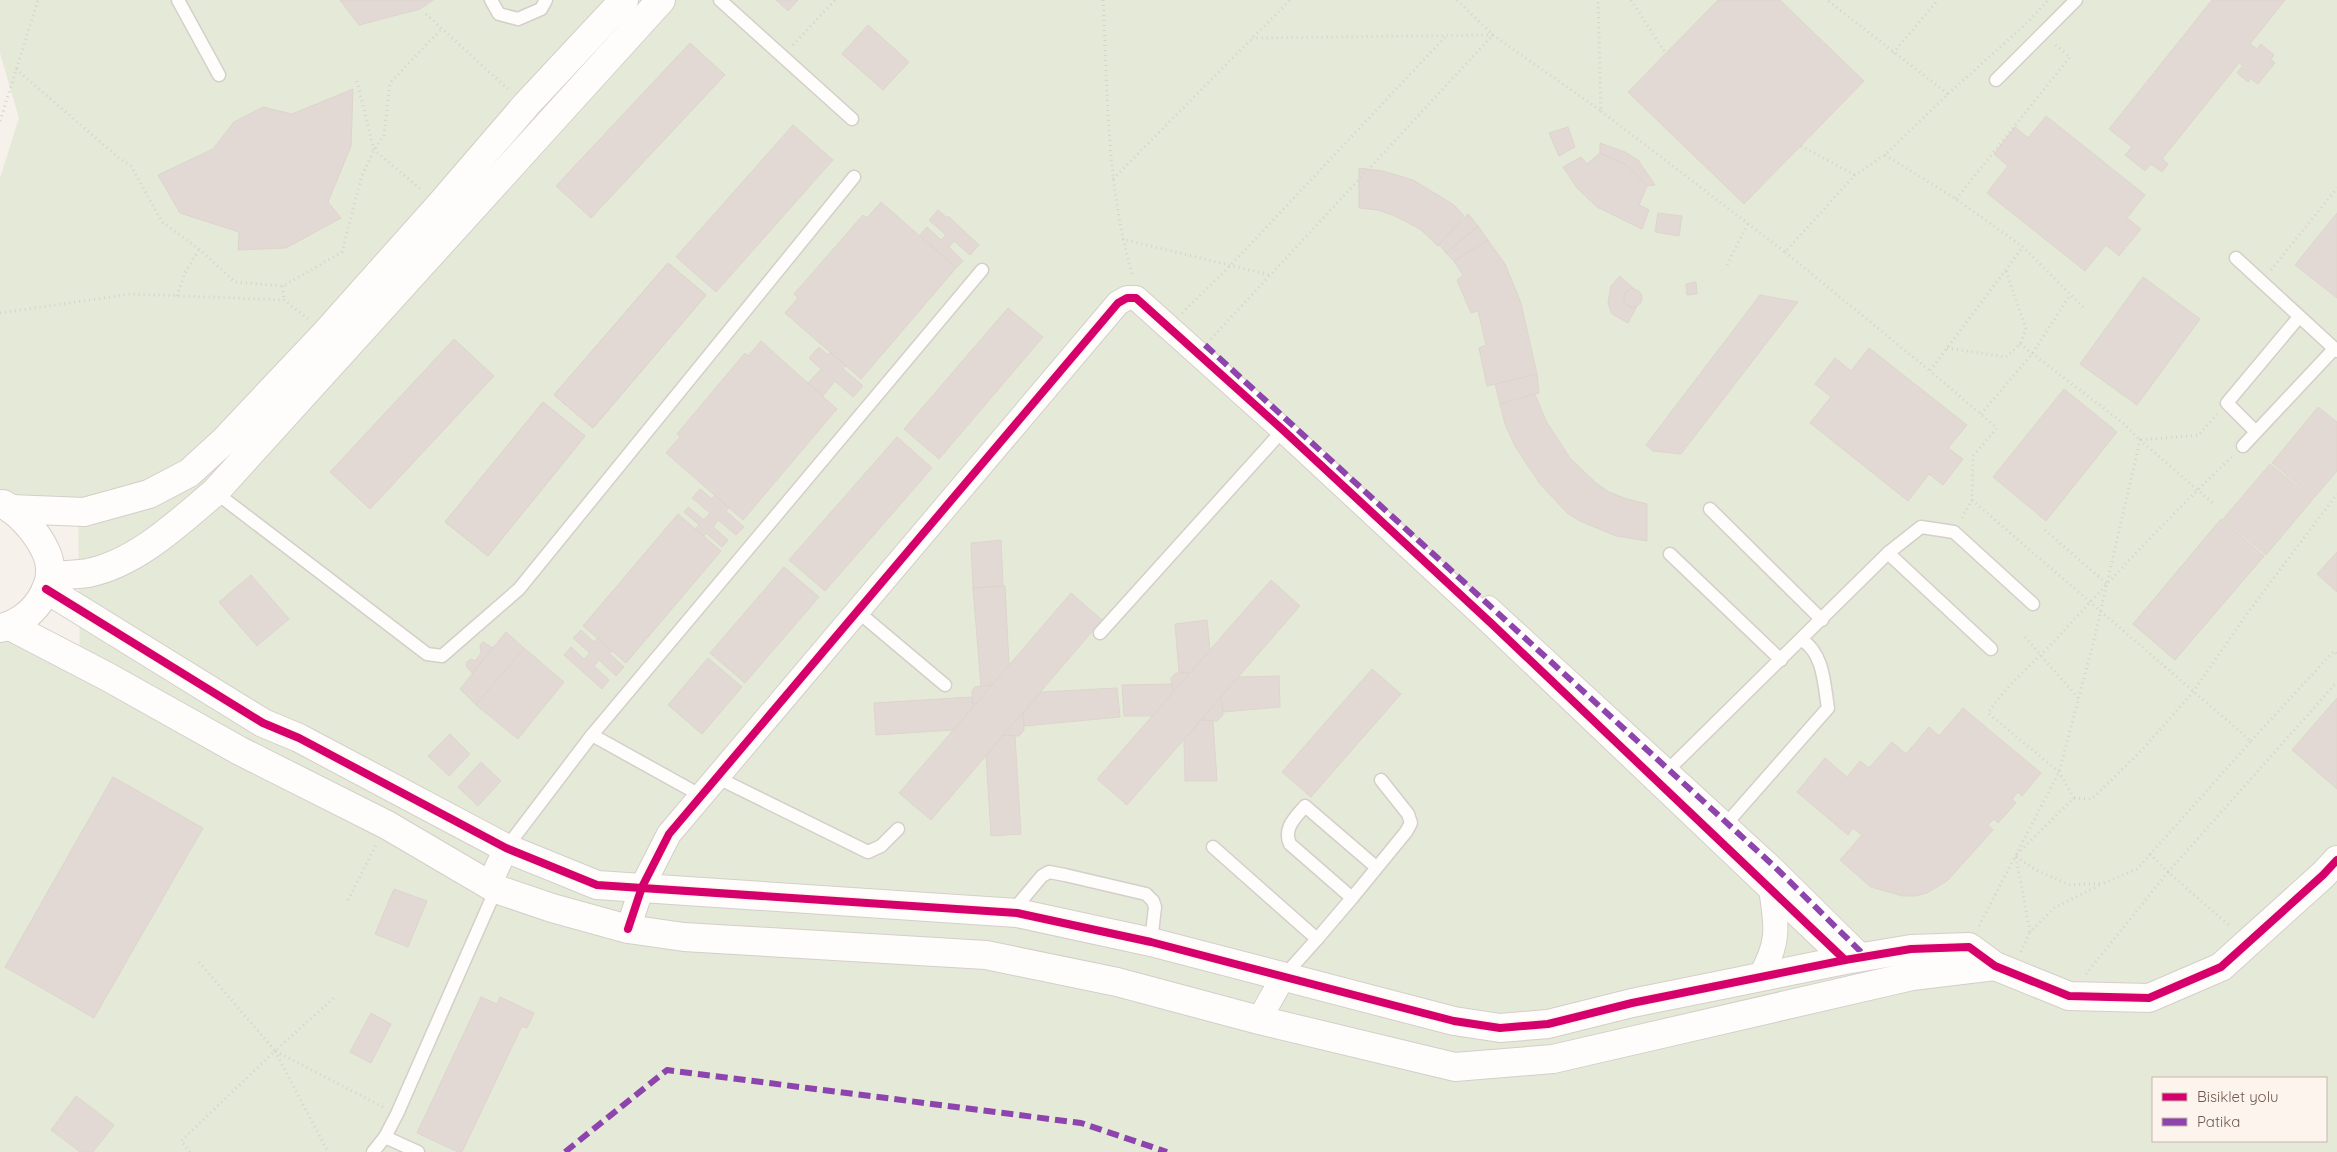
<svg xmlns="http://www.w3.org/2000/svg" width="2337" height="1152" viewBox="0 0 2337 1152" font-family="Quicksand,sans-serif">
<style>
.green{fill:#e4ead7;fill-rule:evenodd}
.building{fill:#e2d9d4;stroke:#ded4ce}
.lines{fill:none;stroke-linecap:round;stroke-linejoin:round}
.service-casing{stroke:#d5cec9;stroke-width:15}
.pedestrian-casing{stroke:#d5cec9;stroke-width:20}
.minor-casing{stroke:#d5cec9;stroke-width:26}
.tertiary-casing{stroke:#d5cec9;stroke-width:30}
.path{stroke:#d8d1ce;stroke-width:3;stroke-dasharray:1 4;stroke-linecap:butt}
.service{stroke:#fefdfc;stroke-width:12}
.pedestrian{stroke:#fefdfc;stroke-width:18}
.minor{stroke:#fefdfc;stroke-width:24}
.tertiary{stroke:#fefdfc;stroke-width:28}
.quiet{stroke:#8e44ad;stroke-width:6;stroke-dasharray:12 6;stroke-linecap:butt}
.cycleway-casing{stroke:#fdf5ed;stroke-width:11}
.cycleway{stroke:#d6006c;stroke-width:8}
</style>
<rect width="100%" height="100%" fill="#f6f1eb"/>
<path class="green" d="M0,0h2337v1152h-2337v-518l80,41 -2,-175 -68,-2 -10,-6v-314l19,-60 -19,-65zM2153,1078h173v63h-173z"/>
<g class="building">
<polygon points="340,0 433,0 420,9 359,25"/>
<polygon points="776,0 798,0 788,11"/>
<polygon points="1718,0 1780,0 1864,81 1744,204 1628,92"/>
<polygon points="2212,0 2285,0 2250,44 2257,49 2261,44 2274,55 2271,59 2275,63 2258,84 2251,79 2248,82 2237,73 2243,65 2239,63 2162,159 2168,164 2162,172 2151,164 2145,171 2125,155 2132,147 2109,129"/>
<polygon points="868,25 909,62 883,90 842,54"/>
<polygon points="690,43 725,75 591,218 556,186"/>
<polygon points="353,89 351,146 328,202 341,218 286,248 238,250 239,232 180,213 158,175 213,149 234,122 263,107 292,114"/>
<polygon points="2046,116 2145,195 2127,218 2141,229 2119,256 2106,245 2085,271 1987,193 2008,166 1994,154 2015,127 2028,138"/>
<polygon points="793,125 833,160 716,292 676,257"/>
<polygon points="1568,127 1575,147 1559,156 1549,133"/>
<polygon points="1600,143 1625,152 1638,160 1655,185 1647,186 1626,165 1600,153"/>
<polygon points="1600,153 1626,165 1647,186 1639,205 1649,210 1642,229 1597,207 1577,188 1563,167 1581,157 1587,164"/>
<polygon points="1359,168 1383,171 1413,180 1454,205 1464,216 1438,246 1420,229 1395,216 1378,210 1359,208"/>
<polygon points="881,202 956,268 861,379 785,313 798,298 794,294 863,215 867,218"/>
<polygon points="938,210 947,218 948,216 979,245 970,255 954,241 949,247 963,261 956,268 920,235 927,227 941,240 946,235 929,220"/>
<polygon points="1658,213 1682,216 1679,236 1655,232"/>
<polygon points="2337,213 2337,298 2295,265"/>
<polygon points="1468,214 1478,226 1446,253 1439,244"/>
<polygon points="1478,226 1488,240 1454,261 1446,253"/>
<polygon points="1488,240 1505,264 1521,303 1537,374 1487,386 1479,348 1486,345 1480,319 1478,311 1471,313 1457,280 1463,275 1454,261"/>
<polygon points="668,263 706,295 593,428 554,395"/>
<polygon points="668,263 706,295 593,428 554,395"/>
<polygon points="1620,276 1634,289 1626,291 1624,295 1625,304 1633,308 1637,306 1628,323 1612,314 1608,303 1611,286"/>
<polygon points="2143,277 2200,319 2137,405 2080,364"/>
<polygon points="1696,282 1697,294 1687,295 1686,284"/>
<circle cx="1633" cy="298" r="9"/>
<polygon points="1760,295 1798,302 1681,454 1653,451 1646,445"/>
<polygon points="1008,308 1043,337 939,459 904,429"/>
<polygon points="454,339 494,376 370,509 330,472"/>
<polygon points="761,341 837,409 743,520 666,453 680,437 677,434 745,353 748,356"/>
<polygon points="819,347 828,355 830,352 846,366 843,369 863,386 853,397 835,381 823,396 808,383 821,369 809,358"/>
<polygon points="1869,348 1967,425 1948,448 1963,459 1943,485 1929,474 1908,501 1810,423 1831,397 1815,384 1835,358 1851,371"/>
<polygon points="1537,374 1539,393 1500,404 1495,384"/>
<polygon points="2064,389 2117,432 2046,521 1993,477"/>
<polygon points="1535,394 1546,421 1570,458 1596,483 1609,492 1627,499 1647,504 1647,541 1616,536 1580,521 1567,513 1540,484 1516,448 1505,424 1500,404"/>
<polygon points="543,402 585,436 488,556 445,522"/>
<polygon points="543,402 585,436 488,556 445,522"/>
<polygon points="2318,407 2337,422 2337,471 2314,498 2272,463"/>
<polygon points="897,437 932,468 825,591 789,560"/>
<polygon points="2270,464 2313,499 2266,555 2223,519"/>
<polygon points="700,489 712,499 715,495 729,508 726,511 744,527 736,535 718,520 713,527 728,540 722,547 706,533 704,536 695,529 699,525 684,512 688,507 704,520 710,513 692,498"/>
<polygon points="678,514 721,551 626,663 583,626"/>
<polygon points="2221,519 2264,556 2175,660 2133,624"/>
<polygon points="1001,540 1003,586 973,588 971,543"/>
<polygon points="2337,552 2337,592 2317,574"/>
<polygon points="784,567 819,597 745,683 710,653"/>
<polygon points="251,575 289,619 257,646 219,602"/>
<polygon points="1271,580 1300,606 1127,805 1097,779"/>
<polygon points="1005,586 1009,665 992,685 981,686 973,588"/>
<polygon points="1071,593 1102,620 931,820 899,793"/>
<polygon points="1207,620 1210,650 1190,673 1179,672 1175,624"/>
<polygon points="581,630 594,642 598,638 612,651 609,653 624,667 616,676 599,660 594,666 609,680 602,689 564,655 571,647 584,659 590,653 573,638"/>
<polygon points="506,632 524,648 476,705 460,689"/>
<polygon points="483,642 493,648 472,673 466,666 467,662 471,659 475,661 481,653 480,646"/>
<polygon points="524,648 564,682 518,739 476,705"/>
<polygon points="708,658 742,687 702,734 668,705"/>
<polygon points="1372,669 1401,694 1311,797 1282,772"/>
<polygon points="1176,673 1190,673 1173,692 1171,678"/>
<polygon points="1279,676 1280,707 1223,712 1221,697 1238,677"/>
<polygon points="1172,684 1173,692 1153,716 1124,716 1122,685"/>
<polygon points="992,685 973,707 972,691 975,687"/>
<polygon points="1117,688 1120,717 1024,726 1023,713 1041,692"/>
<polygon points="972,697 973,707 953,730 876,735 874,703"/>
<polygon points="1221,697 1223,715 1217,721 1201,720"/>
<polygon points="2337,698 2337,789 2292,750"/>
<polygon points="1963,708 2041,773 2022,796 2018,792 2012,799 2016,803 1998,823 1994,819 1988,825 1993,830 1947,881 1927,893 1916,896 1903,896 1871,887 1840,860 1862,835 1853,828 1848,835 1797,792 1825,758 1847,777 1860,761 1869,768 1892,742 1906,754 1929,727 1939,736"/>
<polygon points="1023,713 1024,730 1019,736 1003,735"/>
<polygon points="1201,720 1213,721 1217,781 1185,781 1184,740"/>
<polygon points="450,734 470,754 449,776 428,756"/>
<polygon points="1003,735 1015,736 1021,834 991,836 986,756"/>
<polygon points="481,762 501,781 478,806 458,787"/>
<polygon points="113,777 203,828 94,1018 5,967"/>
<polygon points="394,889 427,901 408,947 375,934"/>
<polygon points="481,997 497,1004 500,997 534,1013 527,1028 522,1026 462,1152 458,1152 417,1133"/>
<polygon points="371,1013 391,1024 371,1063 350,1052"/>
<polygon points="76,1096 114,1125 93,1152 80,1152 51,1130"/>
</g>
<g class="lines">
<g class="service-casing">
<g id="service">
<polyline points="178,0 219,75"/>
<polyline points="491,0 499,14 518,19 541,9 546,0"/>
<polyline points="720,0 852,119"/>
<polyline points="1996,80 2076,0"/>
<polyline points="2236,258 2337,351"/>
<polyline points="2256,432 2227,403 2299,317"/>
<polyline points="2243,446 2334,349"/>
<polyline points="215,492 427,654 442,656 519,589 854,177"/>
<polyline points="1710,509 1822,620"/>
<polyline points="1888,553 1991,649"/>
<polyline points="1670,554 1781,660"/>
<polyline points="857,611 945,685"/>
<polyline points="1100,633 1283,430"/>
<polyline points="592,735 982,270"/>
<polyline points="1668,770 1888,553 1921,527 1954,532 2033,604"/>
<polyline points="716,777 868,852 881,846 898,829"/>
<path d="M1726,824l102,-116c-4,-24 -4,-54 -26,-68"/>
<polyline points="1213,847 1317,939 1283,977"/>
<polyline points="506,848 592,735 700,795"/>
<polyline points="1352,898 1406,832 1411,823 1408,814 1381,780"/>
<polyline points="1011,913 1042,876 1049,872 1065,875 1146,894 1153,901 1155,907 1151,942"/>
<path d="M1317,939l35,-41 -62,-54c-7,-16 5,-26 15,-38l71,61"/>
<polyline points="385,1137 418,1152"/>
<polyline points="373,1152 385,1137 397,1114 496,889"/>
</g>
</g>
<g class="pedestrian-casing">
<polyline id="pedestrian" points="1489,605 1775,867 1865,956"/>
</g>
<g class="minor-casing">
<g id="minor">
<polyline points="489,885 506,848"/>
<polyline points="628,929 642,887 669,834 1118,303 1127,298 1136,298 1283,430 1493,625 1845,960"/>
<path d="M1759,978c21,-35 18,-51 12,-89"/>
<polyline points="1259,1020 1283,977"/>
</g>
</g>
<g class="tertiary-casing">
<g id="tertiary">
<polyline points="11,509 84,512 149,494 189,473 224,441 325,334 440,205 526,105 624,0"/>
<path d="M50,576c12,-1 26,-1 38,-3 49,-10 90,-50 127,-81l446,-492"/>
<polyline points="46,589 263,723 299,738 506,848 597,885 1017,913 1151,942 1454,1021 1500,1028 1548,1024 1632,1003 1845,960 1911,949 1969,947 1995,966 2069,996 2149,998 2221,967 2323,875 2337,860"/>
<polyline points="10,626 108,677 240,751 387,825 496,889 552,908 628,929 684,937 986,955 1117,982 1259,1020 1455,1067 1553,1059 1912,976 1995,966"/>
<path d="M0,628c31,-5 61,-44 46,-76 -8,-18 -25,-38 -43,-48"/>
</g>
</g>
<g class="path">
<path d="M1103,0c5,93 3,187 30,277"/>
<polyline points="1457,0 1493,35 1601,111 1598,0"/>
<polyline points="1631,0 1666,54"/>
<polyline points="426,14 509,90"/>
<polyline points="793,45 835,0"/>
<polyline points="1893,53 1938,0"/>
<polyline points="16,69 119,158 131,166 162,222 199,249 235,282 283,286 342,252 361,178 374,150 384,135 390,83 442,28"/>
<polyline points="357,81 374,150 423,191"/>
<polyline points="1948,94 2028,22 2048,0"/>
<polyline points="1601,111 1785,252 1855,175 1885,155 1948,94 1827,0"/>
<polyline points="0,121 38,0"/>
<polyline points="1801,146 1855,175"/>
<polyline points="1885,155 1956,199 2023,247 2083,307"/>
<polyline points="1113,179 1290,0"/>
<polyline points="1956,199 2070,57 2053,43"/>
<polyline points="1122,239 1270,275"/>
<polyline points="1785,252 1930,371"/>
<polyline points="1727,265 1748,223"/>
<polyline points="2271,270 2337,188"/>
<polyline points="283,286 284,300"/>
<polyline points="177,296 185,273 199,249"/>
<polyline points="0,313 131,294 284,300 308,319"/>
<polyline points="1182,313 1231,265 1447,35"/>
<polyline points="1211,339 1493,35 1252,38"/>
<polyline points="2020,344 2124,424 2140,440 2199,435 2217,414"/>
<polyline points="1947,348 2006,357 2020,344 2026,329 2006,271"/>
<polyline points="1981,414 2032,354 2070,295"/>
<path d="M1972,500l279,241 -114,128 -33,14 -34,2 -34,-15 -21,-14 59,-58 -15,-26 -71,-59c19,-29 49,-53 72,-78 56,-61 112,-122 172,-178"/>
<polyline points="1962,518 1972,500 1973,456 1997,428 1930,371 2023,247"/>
<polyline points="2045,530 2107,584"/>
<polyline points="2025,637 2078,698"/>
<polyline points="2251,741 2334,651 2337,654"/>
<polyline points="2074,798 2092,799 2143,749 2193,692 2246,615 2337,494"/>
<polyline points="2150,854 2168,872 2337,682"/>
<polyline points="2016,857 2030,932 2054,908 2102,884"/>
<polyline points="348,900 376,845"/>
<polyline points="1979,926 2059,772 2093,644 2140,440 2215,505"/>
<polyline points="2021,952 2030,932"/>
<polyline points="199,962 275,1051 335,997"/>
<polyline points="2086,974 2168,872 2231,927"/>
<polyline points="275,1051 328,1152"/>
<polyline points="190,1152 181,1141 275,1051 383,1107"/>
</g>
<use href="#service" class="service"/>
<use href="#pedestrian" class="pedestrian"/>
<use href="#minor" class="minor"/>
<use href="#tertiary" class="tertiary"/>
<g class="quiet">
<polyline points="1205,345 1775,867 1865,956"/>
<polyline points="565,1152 667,1070 1081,1123 1167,1152"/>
</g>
<g class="cycleway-casing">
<g id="cycleway">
<polyline points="46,589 263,723 299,738 506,848 597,885 1017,913 1151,942 1454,1021 1500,1028 1548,1024 1632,1003 1845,960 1911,949 1969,947 1995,966 2069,996 2149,998 2221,967 2323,875 2337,860"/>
<polyline points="628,929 642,887 669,834 1118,303 1127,298 1136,298 1283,430 1493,625 1845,960"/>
</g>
</g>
<use href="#cycleway" class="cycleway"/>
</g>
<rect x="2152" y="1077" width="175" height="65" fill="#fdf5ed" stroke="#c5b6ae"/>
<rect x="2162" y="1093" width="25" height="8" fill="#d6006c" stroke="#c5b6ae"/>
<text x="2197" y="1102" font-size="15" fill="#70584f">Bisiklet yolu</text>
<rect x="2162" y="1118" width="25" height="8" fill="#8e44ad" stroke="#c5b6ae"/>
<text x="2197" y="1127" font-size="15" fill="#70584f">Patika</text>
</svg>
